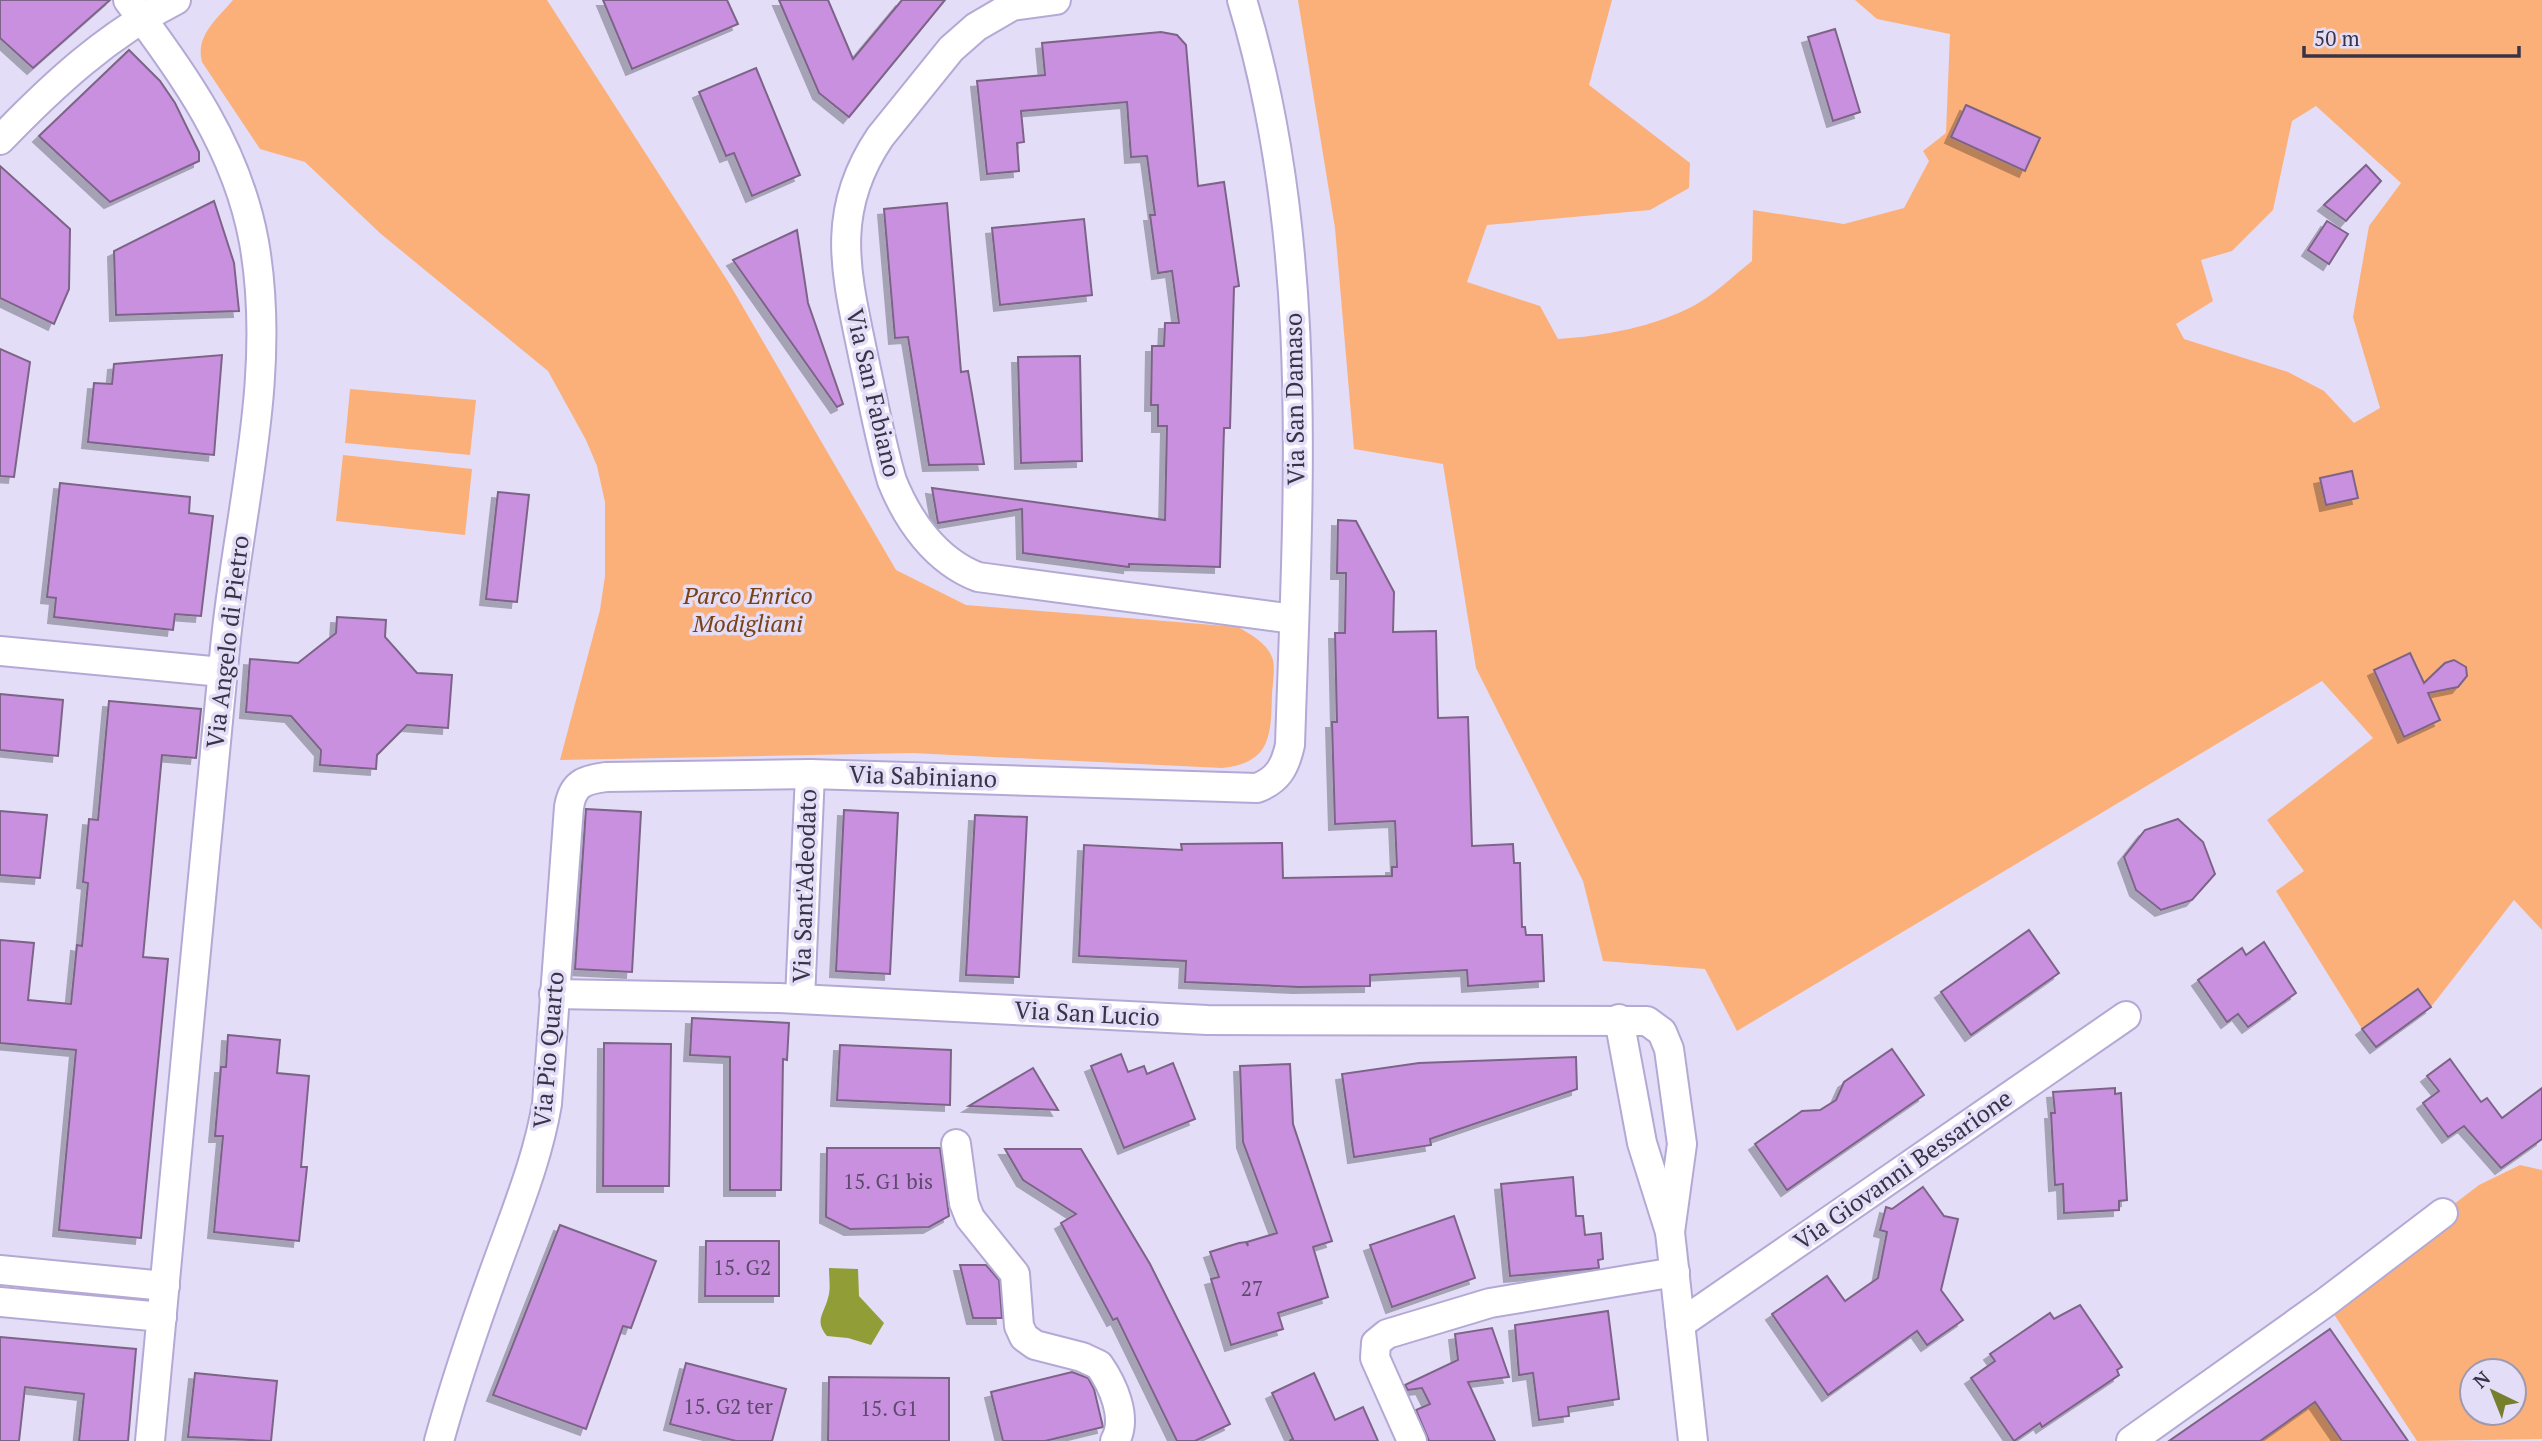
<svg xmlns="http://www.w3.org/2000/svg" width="2542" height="1441" viewBox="0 0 2542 1441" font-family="'PT Serif',serif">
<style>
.green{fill:#fbb07a;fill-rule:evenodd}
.water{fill:#919d37}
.building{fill:#c990df;stroke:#7d6487;stroke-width:2;filter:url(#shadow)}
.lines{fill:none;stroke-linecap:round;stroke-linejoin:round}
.minor-casing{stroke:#b4a9d4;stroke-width:32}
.minor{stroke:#fff;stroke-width:28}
.labels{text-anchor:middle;stroke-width:7;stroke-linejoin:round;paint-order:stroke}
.number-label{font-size:21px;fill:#5c4b6c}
.street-label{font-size:24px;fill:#383445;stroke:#e3ddf8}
.park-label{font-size:24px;font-style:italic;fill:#784215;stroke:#e3ddf8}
</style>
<defs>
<filter id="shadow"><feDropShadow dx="-6" dy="6" stdDeviation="0" flood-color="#0004"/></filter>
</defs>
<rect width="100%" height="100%" fill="#e3ddf8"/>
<g class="green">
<path d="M233,0h314l182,283 167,287 70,35 272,22c13,8 30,16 35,33 2,9 0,23 -1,33 -1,43 -1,70 -50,75l-310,-15 -352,7 40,-150 5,-34v-74l-8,-36 -11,-26 -38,-69 -167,-137 -76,-72 -45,-13 -58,-87c-7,-26 15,-43 31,-62z"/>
<path d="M1298,0h314l-23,85 101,78 -1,25 -39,22 -163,15 -20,57 73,24 18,33c46,-3 96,-12 137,-34 20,-11 39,-30 57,-44l1,-51 91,14 60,-16 25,-47 -6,-10 23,-18 4,-99 -73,-15 -22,-19h687v930l-28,-30 -83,107 -14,-18 -55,40 -86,-138 28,-20 -37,-51 106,-82 -51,-57 -585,350 -32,-62 -102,-8 -20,-80 -107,-213 -33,-204 -89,-15 -19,-221zM2316,106l85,77 -32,43 -16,91 27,91 -26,15 -30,-32 -36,-19 -104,-33 -8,-15 37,-23 -12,-41 31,-9 41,-41 19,-89z"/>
<polygon points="350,389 476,400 470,455 345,443"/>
<polygon points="343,455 472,469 465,535 336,521"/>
<path d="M2520,1165l22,5v269l-125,2 -91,-139 153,-117zM2472,1371h42v42h-42z"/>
<polygon points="2315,1402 2342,1441 2260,1441"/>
</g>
<path class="water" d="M829,1268l29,1 1,27 25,27 -13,22 -23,-7 -21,-2c-13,-15 -3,-22 1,-38 3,-9 1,-20 1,-30z"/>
<g class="building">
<polygon points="0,0 110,0 33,68 0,38"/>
<polygon points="603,0 727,0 738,24 632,69"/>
<polygon points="779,0 828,0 853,59 902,0 945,0 849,117 819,93"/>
<polygon points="1835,29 1860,112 1833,121 1808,37"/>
<polygon points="1161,32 1177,35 1186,45 1198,186 1224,182 1239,286 1234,287 1230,428 1224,428 1220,567 1129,564 1129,567 1023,553 1022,509 938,523 932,488 1165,520 1167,426 1158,426 1158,405 1151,405 1152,346 1164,346 1165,323 1179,323 1172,271 1158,273 1150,215 1155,215 1147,156 1131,157 1127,102 1021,111 1024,142 1017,143 1019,171 987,174 977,81 1045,75 1042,43"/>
<polygon points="129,50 160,81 175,103 199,152 199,161 110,202 39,136"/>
<polygon points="756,68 800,175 752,196 734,153 726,156 699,92"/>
<polygon points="1966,105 2040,138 2025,171 1951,137"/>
<polygon points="2366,165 2381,181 2346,221 2324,205"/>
<polygon points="0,166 70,229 69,289 54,324 0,298"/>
<polygon points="214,201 234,263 239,311 116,315 114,251"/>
<polygon points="947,203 961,372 968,371 984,464 929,465 908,337 895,338 884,209"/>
<polygon points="1084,219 1092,295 1000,305 992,228"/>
<polygon points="2327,221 2348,234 2329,264 2308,250"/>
<polygon points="797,230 808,303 843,404 837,407 733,260"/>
<polygon points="0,349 30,362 14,477 0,476"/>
<polygon points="222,355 214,455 88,442 94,383 112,384 114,364"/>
<polygon points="1080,356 1082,461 1021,463 1018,357"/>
<polygon points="2352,471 2358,498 2326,505 2320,478"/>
<polygon points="60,483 190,497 189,513 213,516 201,616 175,614 173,630 54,617 56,598 47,597"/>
<polygon points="498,492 529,495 517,602 486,599"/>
<polygon points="1338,520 1356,521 1394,592 1393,632 1436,631 1438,718 1468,717 1472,846 1513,844 1514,863 1520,863 1522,927 1525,927 1526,935 1542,935 1544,981 1468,986 1467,970 1370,975 1370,986 1299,987 1185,982 1186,961 1079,956 1084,845 1182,850 1181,844 1282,843 1283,878 1392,876 1392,867 1397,867 1395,821 1335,824 1332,722 1337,722 1335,633 1345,633 1346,573 1337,573"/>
<polygon points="337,617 386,620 385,637 417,673 452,675 448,728 407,725 377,755 376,769 320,765 321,750 291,716 246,712 250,659 298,663 336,633"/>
<polygon points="2410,653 2424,683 2445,663 2454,660 2466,667 2467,676 2458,687 2428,693 2440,720 2404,737 2374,670"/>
<polygon points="0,694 63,700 58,756 0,750"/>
<polygon points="109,701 201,709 196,758 162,755 143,957 168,959 141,1238 59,1230 76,1050 0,1043 0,940 34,943 28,1000 71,1004 77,945 82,946 88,883 83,882 89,819 98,820"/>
<polygon points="586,809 641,812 632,972 575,969"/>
<polygon points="844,810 898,813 890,974 836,971"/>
<polygon points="0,811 47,815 40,878 0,875"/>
<polygon points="975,815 1027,817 1019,977 966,975"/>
<polygon points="2178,819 2203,842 2215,874 2192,900 2161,910 2136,890 2124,857 2145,830"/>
<polygon points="2029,930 2059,973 1971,1035 1941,992"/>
<polygon points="2264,942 2296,993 2248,1027 2238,1014 2227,1022 2198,980 2242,948 2246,955"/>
<polygon points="2418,989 2431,1007 2376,1047 2362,1029"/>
<polygon points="692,1018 789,1023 787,1060 783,1059 781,1190 730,1190 730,1057 690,1055"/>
<polygon points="228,1035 280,1040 277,1073 309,1076 301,1167 307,1167 299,1241 214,1232 223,1136 215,1136 221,1067 226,1067"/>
<polygon points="604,1043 671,1044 669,1186 603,1186"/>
<polygon points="840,1045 951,1050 950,1105 837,1100"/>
<polygon points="1892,1049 1924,1095 1787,1190 1755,1144 1802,1111 1820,1110 1836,1100 1844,1082"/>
<polygon points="1121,1054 1128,1072 1144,1066 1147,1074 1173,1063 1195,1119 1124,1148 1091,1066"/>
<polygon points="1576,1057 1577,1089 1430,1139 1431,1145 1354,1157 1342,1074 1419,1063"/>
<polygon points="2450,1059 2481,1102 2487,1098 2502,1118 2542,1088 2542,1139 2501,1168 2464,1126 2448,1137 2423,1103 2439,1091 2427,1076"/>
<polygon points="1290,1064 1293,1124 1332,1241 1313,1247 1328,1297 1278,1313 1283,1329 1231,1345 1211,1279 1219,1277 1210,1252 1239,1243 1246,1242 1248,1246 1247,1242 1277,1233 1243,1142 1240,1066"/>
<polygon points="1033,1068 1058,1110 969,1106"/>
<polygon points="2115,1088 2115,1094 2121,1093 2127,1200 2119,1201 2119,1210 2064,1213 2063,1184 2055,1185 2051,1113 2055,1113 2053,1092"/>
<polygon points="827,1148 940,1148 949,1216 929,1227 850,1229 826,1217"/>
<polygon points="1005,1149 1081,1149 1150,1264 1230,1424 1195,1441 1177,1441 1117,1318 1113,1320 1061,1223 1076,1214 1023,1180"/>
<polygon points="1573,1177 1576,1216 1583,1216 1585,1235 1601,1233 1603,1259 1598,1260 1599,1268 1510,1276 1501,1184"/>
<polygon points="1923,1187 1944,1216 1958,1219 1941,1290 1963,1320 1927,1345 1917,1331 1828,1395 1772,1314 1827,1276 1845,1301 1878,1278 1887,1232 1880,1230 1886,1207 1892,1209"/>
<polygon points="1454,1216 1475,1278 1392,1307 1370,1245"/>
<polygon points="560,1225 656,1261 631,1328 623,1326 586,1429 493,1395"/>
<polygon points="706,1241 779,1241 779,1296 705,1296"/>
<polygon points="960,1265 986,1265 999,1280 1002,1318 973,1318"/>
<polygon points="2080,1305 2122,1367 2117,1370 2119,1375 2042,1427 2040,1423 2014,1441 1971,1378 1995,1361 1990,1354 2050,1313 2054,1319"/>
<polygon points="1608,1311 1619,1399 1568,1407 1569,1416 1539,1420 1533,1373 1519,1375 1515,1325"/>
<polygon points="1492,1328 1509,1377 1468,1382 1495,1441 1429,1441 1416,1410 1430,1404 1422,1388 1408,1390 1405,1385 1458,1360 1455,1334"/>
<polygon points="2330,1329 2408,1441 2342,1441 2315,1402 2260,1441 2169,1441"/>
<polygon points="0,1337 136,1349 128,1441 79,1441 84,1394 25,1387 19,1441 0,1441"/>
<polygon points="686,1363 786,1389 772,1441 736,1441 670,1424"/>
<polygon points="1072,1372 1088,1378 1094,1389 1103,1427 1045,1441 1003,1441 991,1392"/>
<polygon points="195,1373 277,1381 271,1441 188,1437"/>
<polygon points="1314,1373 1335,1420 1363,1407 1378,1441 1289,1441 1293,1439 1272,1393"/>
<polygon points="829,1377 949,1378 949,1441 828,1441"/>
</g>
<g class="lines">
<g class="minor-casing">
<g id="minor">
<path d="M128,0c56,74 109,148 126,242 24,136 -16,270 -29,406 -27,264 -49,529 -75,793"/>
<path d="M1056,0l-44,6 -36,21 -25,22 -71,88c-52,77 -33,139 -16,223 9,40 16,81 28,121 16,40 44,80 86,96l316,42"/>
<path d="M0,140c53,-55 108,-106 176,-140"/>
<polyline points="0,651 222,672"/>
<polyline points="554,994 779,998 1207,1020 1647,1021 1662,1032 1669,1049 1682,1144 1670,1232"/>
<polyline points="800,999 810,774"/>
<polyline points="1619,1019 1642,1143 1670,1232 1693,1441"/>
<path d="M956,1144l8,59 6,15 45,56 4,52 5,11 11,8 47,12 17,8c14,20 29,53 16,76"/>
<polyline points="0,1270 165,1286"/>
<polyline points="0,1302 162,1317"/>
<polyline points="1680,1324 2126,1016"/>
<path d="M439,1441c19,-69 43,-137 68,-204 16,-44 32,-86 40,-133l22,-297c4,-23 14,-27 37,-30l204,-3 447,14c21,-8 28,-21 33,-43 8,-249 26,-503 -48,-745"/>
<polyline points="1412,1441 1375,1358 1376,1343 1387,1334 1490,1303 1675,1272"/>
<polyline points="2131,1441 2326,1302 2443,1213"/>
</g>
</g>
<use href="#minor" class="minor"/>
</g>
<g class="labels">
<g class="number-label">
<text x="888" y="1189">15. G1 bis</text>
<text x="742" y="1275">15. G2</text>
<text x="1252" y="1296">27</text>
<text x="728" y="1414">15. G2 ter</text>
<text x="889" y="1416">15. G1</text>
</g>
<g class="street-label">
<text transform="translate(873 393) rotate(77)" y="8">Via San Fabiano</text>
<text transform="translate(1295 399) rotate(-91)" y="8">Via San Damaso</text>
<text transform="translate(228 642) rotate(-83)" y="8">Via Angelo di Pietro</text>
<text transform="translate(923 777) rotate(2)" y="8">Via Sabiniano</text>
<text transform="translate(805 886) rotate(-88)" y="8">Via Sant'Adeodato</text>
<text transform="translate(1087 1014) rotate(3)" y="8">Via San Lucio</text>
<text transform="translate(549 1050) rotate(-85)" y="8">Via Pio Quarto</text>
<text transform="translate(1903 1170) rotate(-35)" y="8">Via Giovanni Bessarione</text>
</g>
<g class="park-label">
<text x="748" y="604">Parco Enrico<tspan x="748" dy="28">Modigliani</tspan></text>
</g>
</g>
<g transform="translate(2493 1392) rotate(317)"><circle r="33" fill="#e3ddf8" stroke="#9f99b0" stroke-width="2"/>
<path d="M0-5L12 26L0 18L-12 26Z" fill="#757f2c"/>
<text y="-10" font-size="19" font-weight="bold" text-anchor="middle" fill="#383445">N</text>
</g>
<path d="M2304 46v10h215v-10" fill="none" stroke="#383445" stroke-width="3.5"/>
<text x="2314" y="46" font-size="21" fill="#383445" stroke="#e3ddf8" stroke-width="5" paint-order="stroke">50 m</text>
</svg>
